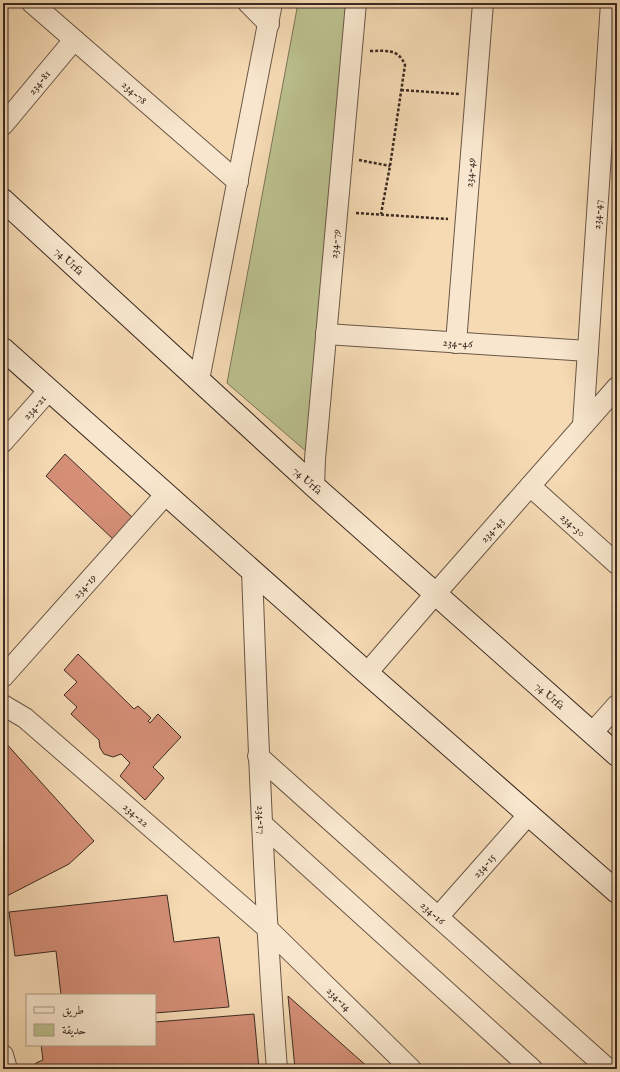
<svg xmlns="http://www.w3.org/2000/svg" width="620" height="1072" viewBox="0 0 620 1072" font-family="'IM FELL English',Amiri,serif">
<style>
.green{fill:#bbc08e;stroke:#7c7558}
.building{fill:#d58f77;stroke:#3c2a22}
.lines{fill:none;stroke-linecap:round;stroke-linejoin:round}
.street-casing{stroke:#6a5646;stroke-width:22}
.secondary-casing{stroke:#3c2a22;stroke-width:24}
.path{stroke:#3c2a22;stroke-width:2.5;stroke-dasharray:3 2;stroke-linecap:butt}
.street{stroke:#f8e7ce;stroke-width:20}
.secondary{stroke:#f8e7ce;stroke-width:22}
.labels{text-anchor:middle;stroke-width:4;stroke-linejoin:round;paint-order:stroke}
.street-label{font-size:11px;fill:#3c2a22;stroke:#f8e7ce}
</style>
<rect width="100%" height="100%" fill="#f5dab4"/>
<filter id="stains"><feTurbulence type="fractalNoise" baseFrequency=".005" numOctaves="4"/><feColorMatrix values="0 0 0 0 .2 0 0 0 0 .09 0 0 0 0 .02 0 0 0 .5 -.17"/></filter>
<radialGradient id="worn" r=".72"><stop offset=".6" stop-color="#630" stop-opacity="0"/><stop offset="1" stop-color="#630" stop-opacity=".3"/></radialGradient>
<polygon class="green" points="298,3 356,3 315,459 227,383"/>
<g class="building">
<polygon points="65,454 133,518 113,539 46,476"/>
<polygon points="78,654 134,709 138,706 151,718 148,721 150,723 158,714 181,737 153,767 164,778 145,800 120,776 130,763 121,754 113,757 104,754 100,748 99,740 71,714 77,707 64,695 77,682 64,670"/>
<polygon points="3,740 94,841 69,864 3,898"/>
<polygon points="167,895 174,942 219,937 229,1007 155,1013 155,995 61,995 56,951 15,956 9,912"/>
<polygon points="288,996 370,1069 295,1069"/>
<polygon points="254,1014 259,1069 31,1069 36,1063 43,1060 41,1045 155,1045 155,1022"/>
</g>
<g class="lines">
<g class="street-casing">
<g id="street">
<path id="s1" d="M32,3l206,179"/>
<polyline points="248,3 269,24"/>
<path id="s2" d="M3,125l71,-85"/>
<path id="s3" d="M326,334l262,17"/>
<path id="s4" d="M456,343l27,-340"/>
<polyline points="199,380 272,3"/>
<path id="s5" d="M583,425l28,-422"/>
<path id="s6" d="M3,442l46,-52"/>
<path id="s7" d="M314,486l1,-27 41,-456"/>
<path id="s8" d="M530,486l87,78"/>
<path id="s9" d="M252,570c6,166 12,333 25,499"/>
<path id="s10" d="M367,673l69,-80 181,-206"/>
<path id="s11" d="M3,677l163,-183"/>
<path id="s12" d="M3,705l22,13 242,210 144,141"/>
<polyline points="592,733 617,705"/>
<path id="s13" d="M258,756l350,313"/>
<polyline points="262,824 532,1069"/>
<path id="s14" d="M438,917l91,-103"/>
<polyline points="3,1055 7,1069"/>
</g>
</g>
<g class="secondary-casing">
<g id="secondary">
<path id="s15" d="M3,200l311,286 303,269"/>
<polyline points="3,349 367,673 617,892"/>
</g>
</g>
<g class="path">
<path d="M370,51c16,0 28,-3 35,14l-15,101 -9,48"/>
<polyline points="401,90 459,94"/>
<polyline points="359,160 390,166"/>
<polyline points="356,213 448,219"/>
</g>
<use href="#street" class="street"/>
<use href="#secondary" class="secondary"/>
</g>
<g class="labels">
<g class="street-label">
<text dy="4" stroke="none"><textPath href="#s2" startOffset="56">234-81</textPath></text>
<text dy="4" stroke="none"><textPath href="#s1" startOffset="136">234-78</textPath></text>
<text dy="4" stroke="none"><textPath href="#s4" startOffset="171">234-49</textPath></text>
<text dy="4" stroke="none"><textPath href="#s5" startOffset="211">234-47</textPath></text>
<text dy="4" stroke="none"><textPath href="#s7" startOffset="243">234-79</textPath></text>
<text dy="4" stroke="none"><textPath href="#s15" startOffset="90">74 Urfa</textPath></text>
<text dy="4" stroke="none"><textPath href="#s3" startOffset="132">234-46</textPath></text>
<text dy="4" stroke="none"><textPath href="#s6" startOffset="47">234-21</textPath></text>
<text dy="4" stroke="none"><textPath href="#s15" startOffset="414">74 Urfa</textPath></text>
<text dy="4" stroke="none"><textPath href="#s8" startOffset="58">234-30</textPath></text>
<text dy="4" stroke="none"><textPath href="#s10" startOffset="190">234-43</textPath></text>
<text dy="4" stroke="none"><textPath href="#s11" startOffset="122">234-19</textPath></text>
<text dy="4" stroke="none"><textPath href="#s15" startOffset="738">74 Urfa</textPath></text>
<text dy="4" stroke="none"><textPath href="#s12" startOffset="173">234-22</textPath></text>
<text dy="4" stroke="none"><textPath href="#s9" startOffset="250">234-17</textPath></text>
<text dy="4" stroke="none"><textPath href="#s14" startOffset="69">234-15</textPath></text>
<text dy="4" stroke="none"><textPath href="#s13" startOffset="235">234-16</textPath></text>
<text dy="4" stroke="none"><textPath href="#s12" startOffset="447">234-14</textPath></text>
</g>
</g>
<rect width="620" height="1072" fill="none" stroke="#f5dab4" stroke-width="16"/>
<rect x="4" y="4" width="612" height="1064" fill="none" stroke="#3c2a22" stroke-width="2"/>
<rect x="8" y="8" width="604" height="1056" fill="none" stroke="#3c2a22"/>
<rect x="26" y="994" width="130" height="52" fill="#f8e7ce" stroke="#ad9b89"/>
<rect x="34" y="1007" width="20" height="6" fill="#f8e7ce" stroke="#ad9b89"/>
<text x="62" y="1014" font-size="12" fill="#3c2a22">طريق</text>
<rect x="34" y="1024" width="20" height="12" fill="#bbc08e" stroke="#ad9b89"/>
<text x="62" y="1034" font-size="12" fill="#3c2a22">حديقة</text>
<rect width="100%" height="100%" filter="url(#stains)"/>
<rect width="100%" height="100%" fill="url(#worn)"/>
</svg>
